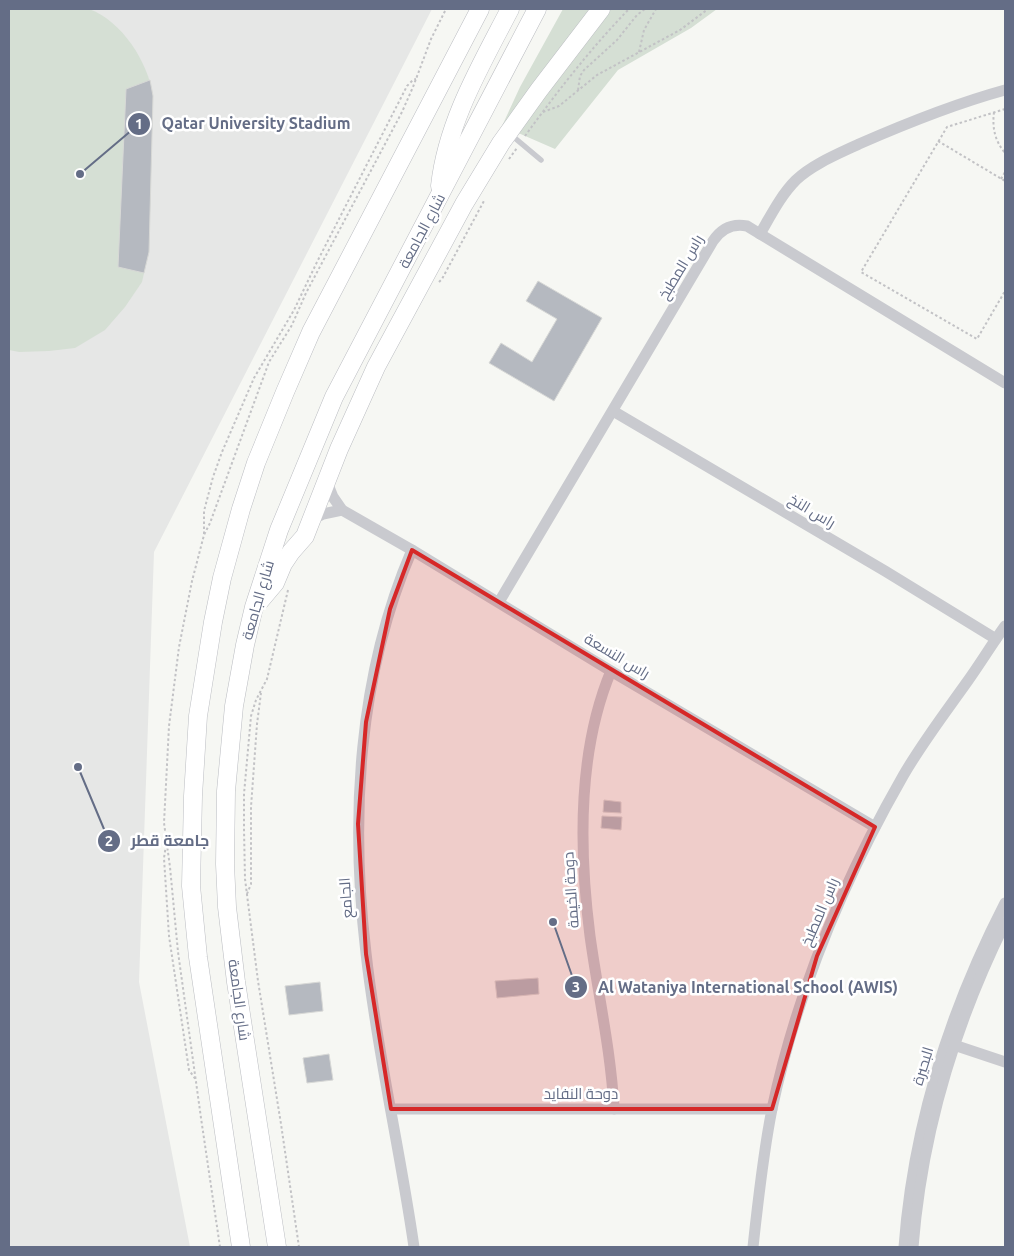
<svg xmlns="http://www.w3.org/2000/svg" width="1014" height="1256" viewBox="0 0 1014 1256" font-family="Ubuntu,Cairo,sans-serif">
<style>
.built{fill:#e6e7e6}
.green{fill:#d5dfd4}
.building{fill:#b5b9c0;stroke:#d7d8d6}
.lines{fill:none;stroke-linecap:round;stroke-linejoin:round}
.primary-casing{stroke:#bbbdc2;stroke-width:19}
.path{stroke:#c2c2c5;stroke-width:2;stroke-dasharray:2.5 2.5;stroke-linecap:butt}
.service{stroke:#c9cacf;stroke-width:5.5}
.minor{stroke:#c9cacf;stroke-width:11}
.primary{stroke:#fff;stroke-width:18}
.marked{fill:#d62828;fill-opacity:0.2;stroke:#d62828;stroke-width:4;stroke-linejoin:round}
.labels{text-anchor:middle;stroke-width:5;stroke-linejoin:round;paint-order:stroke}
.street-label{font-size:15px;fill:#646d86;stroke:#fff}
.leader{fill:none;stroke:#646d86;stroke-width:2}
.callout-dot{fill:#646d86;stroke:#fff;stroke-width:2}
.mark-label{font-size:15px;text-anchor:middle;font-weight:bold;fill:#fff}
.callout-label{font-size:16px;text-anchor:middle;font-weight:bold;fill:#646d86;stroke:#fff;stroke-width:5;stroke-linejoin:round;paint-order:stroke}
</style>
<rect width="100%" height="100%" fill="#f6f7f3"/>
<polygon class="built" points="9,9 432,9 154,552 139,982 190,1247 9,1247"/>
<g class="green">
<path d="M9,9h80c33,12 59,53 64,87l-4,156 -7,30 -17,25 -20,23 -30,18 -26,3 -30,1 -10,-2z"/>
<polygon points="563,9 717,9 691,28 618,70 555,149 502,126 520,87"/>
</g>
<g class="building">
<polygon points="150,80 153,96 149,252 144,273 118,267 126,89"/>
<polygon points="538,281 602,318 554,401 489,363 501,343 532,362 557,319 526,301"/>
<polygon points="604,800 621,802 621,813 603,812"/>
<polygon points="602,816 622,817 621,830 601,828"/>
<polygon points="538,978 539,994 497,998 495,981"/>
<polygon points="320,982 323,1011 289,1015 285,986"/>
<polygon points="329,1054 333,1080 307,1083 303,1058"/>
</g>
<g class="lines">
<g class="primary-casing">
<g id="primary">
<path d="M440,186c7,-64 41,-121 70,-177"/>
<polyline points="259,602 275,583 283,564 291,552 305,536 339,449 376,367 464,204 501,143 539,90 601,9"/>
<polyline points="241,1247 198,957 191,886 193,796 198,716 213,622 222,578 241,509 256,463 285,392 311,332 480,9"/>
<polyline points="277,1247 236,982 227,907 225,864 226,791 234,706 245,645 254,607 279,530 334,397 537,9"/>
</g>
</g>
<g class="path">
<polyline points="639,52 644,30 656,9"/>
<polyline points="578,90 580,76 584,70 617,40 637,15 645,9"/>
<polyline points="1005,109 947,127 861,272 977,339 1005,291"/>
<polyline points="543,112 559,106 597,75 680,30 708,9"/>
<path d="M994,112c-2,16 1,29 11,41"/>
<path d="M525,136c32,-44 66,-88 104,-127"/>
<polyline points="938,141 1005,181"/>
<polyline points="509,159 517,148"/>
<polyline points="1001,179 1005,172"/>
<polyline points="439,282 442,279 485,199"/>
<polyline points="204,534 204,511 213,477 222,452 254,378 294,310 317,262 407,86 413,80 416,79"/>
<polyline points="288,590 267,679 256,700 251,716 244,794 244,829 245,879 258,981 281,1124 299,1247"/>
<polyline points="166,845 164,858 169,936 189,1070 196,1080"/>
<polyline points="247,894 251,884 251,807 257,724 261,693"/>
<polyline points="220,1247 201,1118 178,952 170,867 164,823 169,726 179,647 192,581 204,535 210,523 269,362 292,325 306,293 402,112 413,87 431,39 446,9"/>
</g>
<polyline class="service" points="510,134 541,160"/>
<g class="minor">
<path d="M760,234c11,-19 21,-39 36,-54 17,-16 42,-26 63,-36 48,-21 95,-40 146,-54"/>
<polyline points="613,411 885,571 996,639"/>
<polyline points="327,482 333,497 342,510 412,550 611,671 875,827"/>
<polyline points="312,520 323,514 342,510"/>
<path d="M412,550c-54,125 -62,268 -46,403 11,99 34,196 48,294"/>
<path d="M499,602l214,-361c8,-12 19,-18 34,-15l258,157"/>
<path d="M611,671c-34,81 -32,179 -21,265 8,58 21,115 24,173"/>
<polyline points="948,1043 1005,1062"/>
<polyline points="391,1109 772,1109"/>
<path d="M753,1247c5,-46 10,-93 19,-138 25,-117 72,-230 131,-333 19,-33 42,-63 64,-94 13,-18 25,-38 38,-56"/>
<path d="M904,1247c9,-121 46,-237 101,-344"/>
<path d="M913,1247c9,-113 42,-223 92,-324"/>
</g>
<use href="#primary" class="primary"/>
</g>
<path class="marked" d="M412,550l463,277 -58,129 -45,153h-381l-25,-155 -8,-130 8,-102 24,-113z"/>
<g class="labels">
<g class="street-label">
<text transform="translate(422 231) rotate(-62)" y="5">شارع الجامعة</text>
<text transform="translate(681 267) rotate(-59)" y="5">راس المطبخ</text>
<text transform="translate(812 511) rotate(31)" y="5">راس النخ</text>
<text transform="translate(258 600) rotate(-74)" y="5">شارع الجامعة</text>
<text transform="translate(617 656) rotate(31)" y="5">راس النسعة</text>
<text transform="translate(571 890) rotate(-94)" y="5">دوحة الخيمة</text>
<text transform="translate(346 898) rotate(-94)" y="5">الجامع</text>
<text transform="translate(820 912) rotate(-67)" y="5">راس المطبخ</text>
<text transform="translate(239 1000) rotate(82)" y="5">شارع الجامعة</text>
<text transform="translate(923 1066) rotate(-73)" y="5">البحيرة</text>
<text x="581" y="1099">دوحة النفايد</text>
</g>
</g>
<path class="leader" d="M80 174L139 124M78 767L109 841M553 922L576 987"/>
<g class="callout-dot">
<circle cx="80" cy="174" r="5"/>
<circle cx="78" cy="767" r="5"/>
<circle cx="553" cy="922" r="5"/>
<circle cx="139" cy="124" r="12"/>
<circle cx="109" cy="841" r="12"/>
<circle cx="576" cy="987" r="12"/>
</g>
<g class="mark-label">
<text x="139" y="129">1</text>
<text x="109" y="846">2</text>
<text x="576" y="992">3</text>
</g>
<g class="callout-label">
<text x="256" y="129">Qatar University Stadium</text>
<text x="170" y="846">جامعة قطر</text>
<text x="748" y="993">Al Wataniya International School (AWIS)</text>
</g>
<rect width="1014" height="1256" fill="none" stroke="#646d86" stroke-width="20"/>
</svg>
